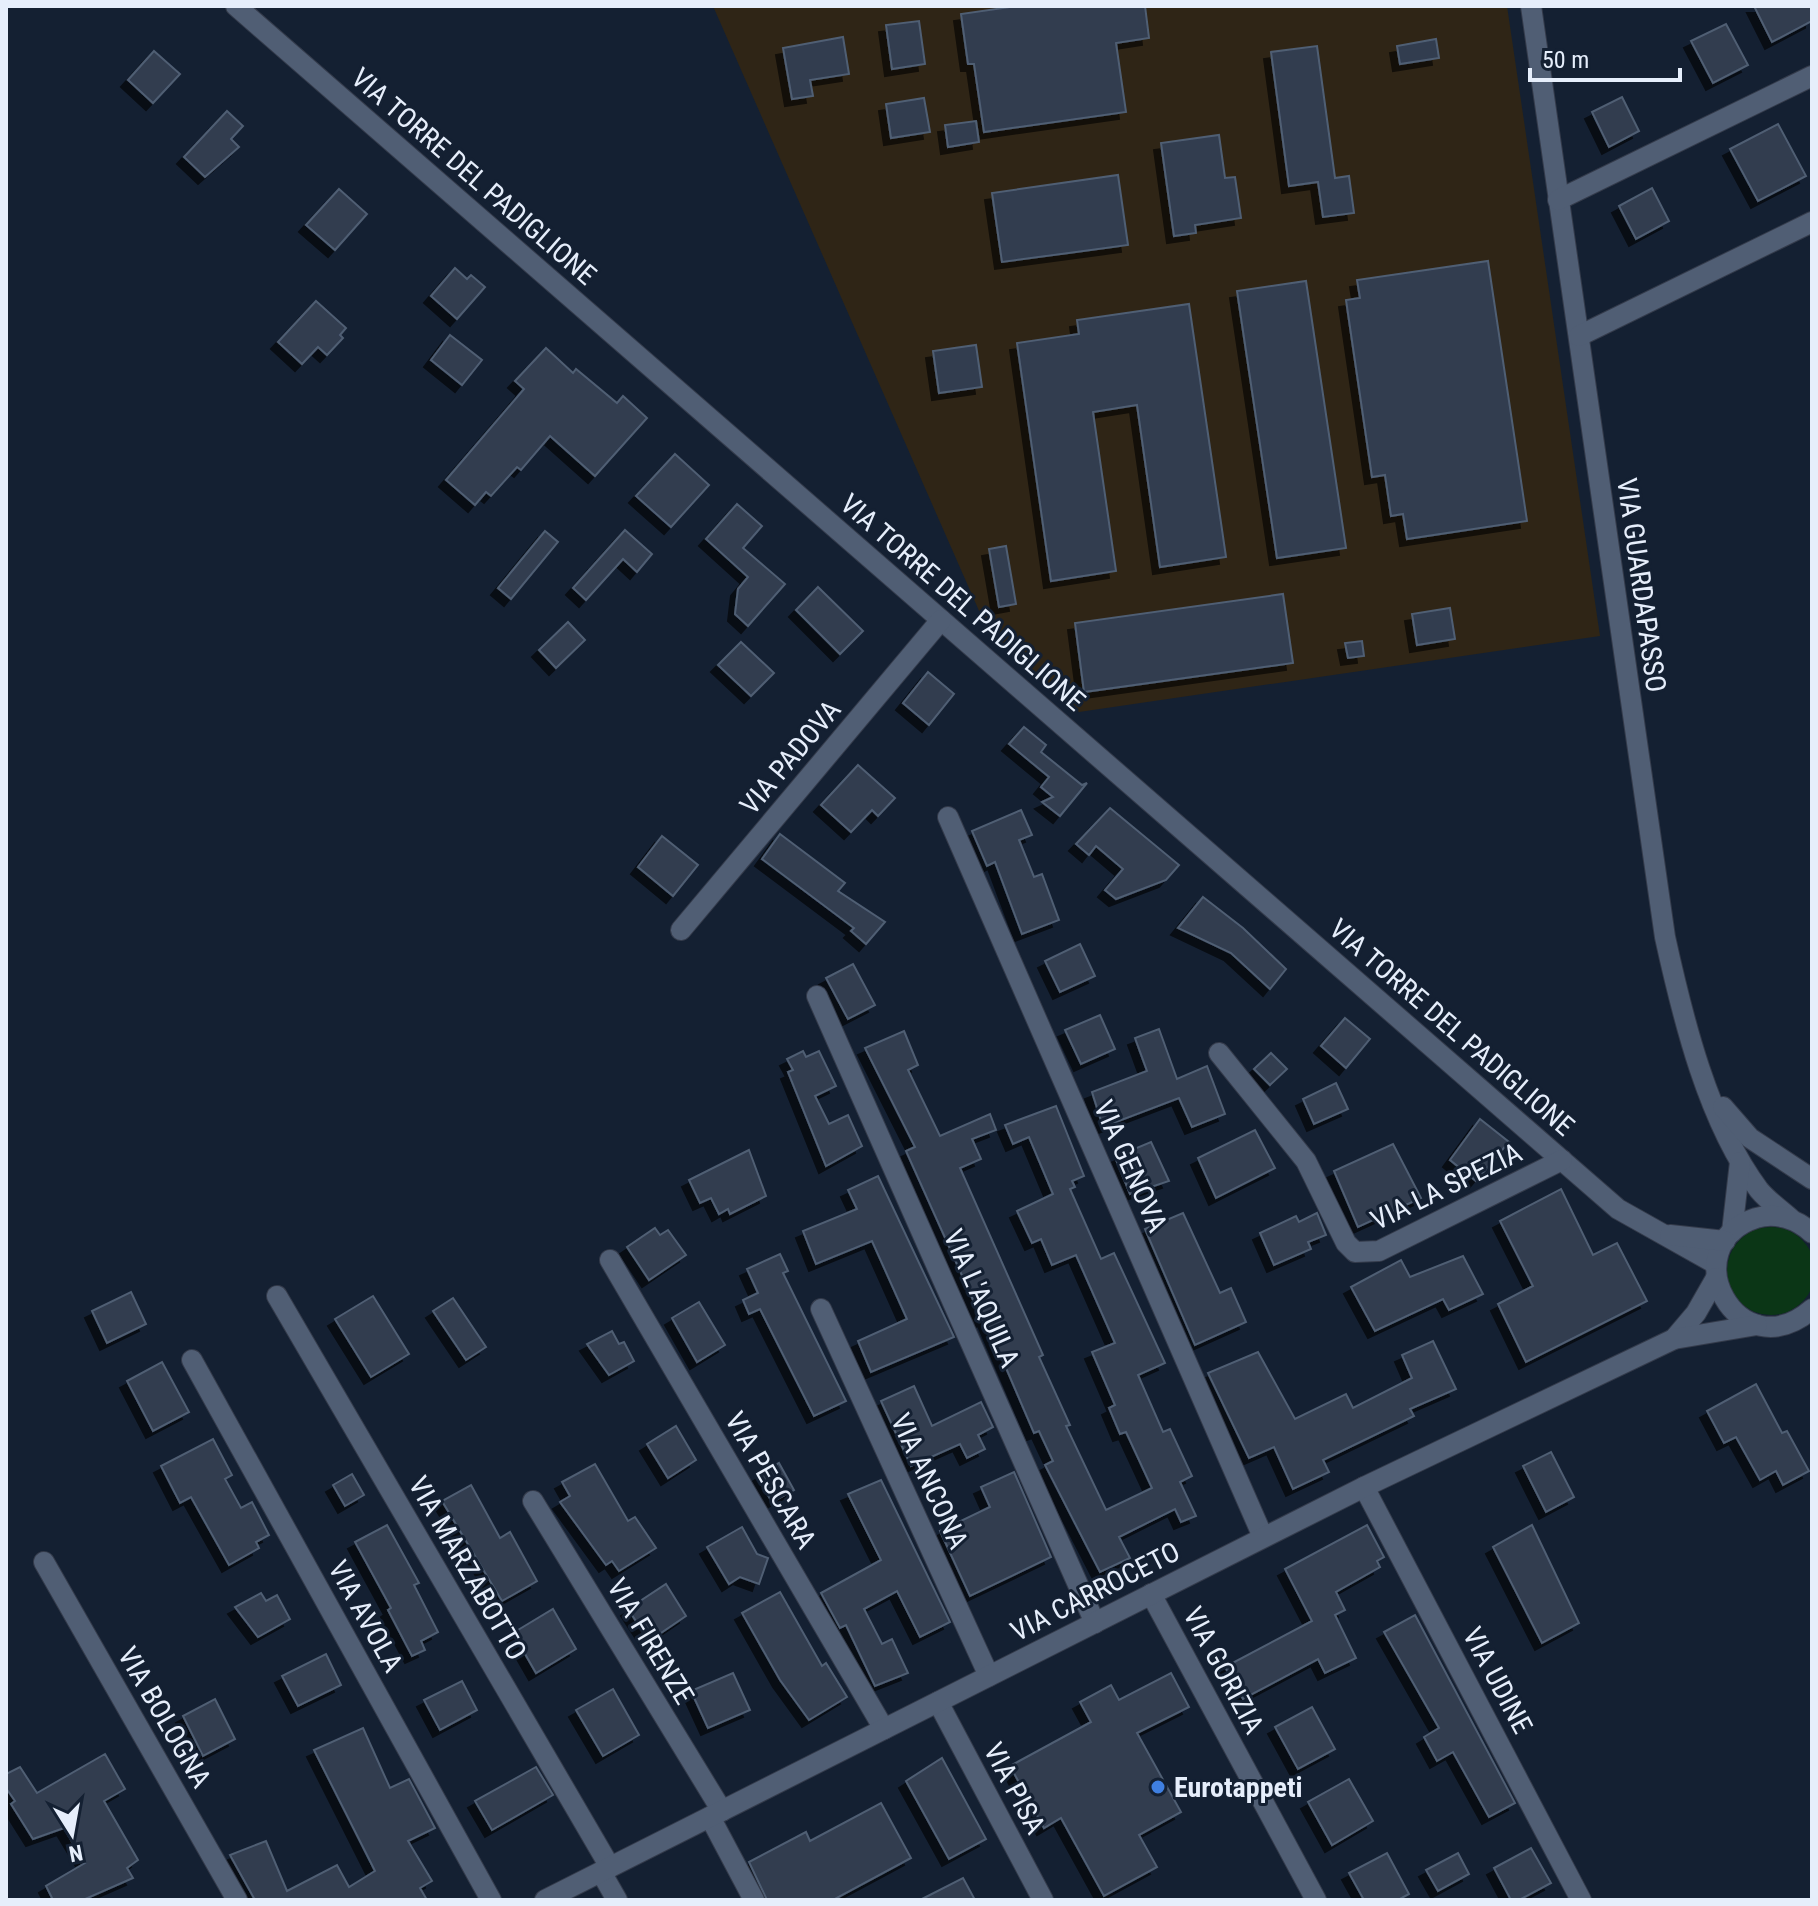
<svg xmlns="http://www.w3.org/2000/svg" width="1818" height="1906" viewBox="0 0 1818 1906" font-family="'Roboto Condensed',sans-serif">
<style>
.industrial{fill:#2f2516}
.green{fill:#0b3616}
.building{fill:#303c50;stroke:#505e73;stroke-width:2;filter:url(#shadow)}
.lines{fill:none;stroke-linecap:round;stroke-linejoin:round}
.minor-casing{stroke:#343b4b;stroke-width:22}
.minor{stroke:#505e74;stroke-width:20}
.shop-dot{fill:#3f7fe0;stroke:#142032;stroke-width:3}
.labels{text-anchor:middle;stroke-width:6;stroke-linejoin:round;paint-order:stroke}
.street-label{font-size:28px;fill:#e6eefb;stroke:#142032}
.poi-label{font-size:28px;font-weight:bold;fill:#e6eefb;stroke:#142032;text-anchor:start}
</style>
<defs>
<filter id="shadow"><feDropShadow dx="-7" dy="7" stdDeviation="0" flood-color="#0009"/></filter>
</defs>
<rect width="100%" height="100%" fill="#142032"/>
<polygon class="industrial" points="713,6 1507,6 1600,636 1079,712 991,638"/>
<circle class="green" cx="1771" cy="1271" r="44"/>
<g class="building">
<polygon points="1017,6 1145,6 1149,38 1116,43 1126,112 984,132 974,64 968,64 961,14"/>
<polygon points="1754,6 1812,6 1812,21 1772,42"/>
<polygon points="919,21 925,64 892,69 886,25"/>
<polygon points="1726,24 1748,65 1713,83 1691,41"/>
<polygon points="843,37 849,74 810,80 813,96 792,99 783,48"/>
<polygon points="1436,39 1439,58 1400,64 1397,46"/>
<polygon points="1317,46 1335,178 1349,176 1354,213 1323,217 1318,182 1289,186 1271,52"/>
<polygon points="154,51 180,74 153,103 128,80"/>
<polygon points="1622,97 1639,131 1609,147 1592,112"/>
<polygon points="924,98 930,132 891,138 886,104"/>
<polygon points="227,111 243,126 231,139 239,147 205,177 184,157"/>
<polygon points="976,121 979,142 948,147 945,125"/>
<polygon points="1778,124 1806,176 1758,201 1730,149"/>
<polygon points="1219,135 1225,178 1235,177 1241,218 1195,225 1196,233 1174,236 1161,143"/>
<polygon points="1118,175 1128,245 1002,262 992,193"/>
<polygon points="1652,188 1669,221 1636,239 1619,206"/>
<polygon points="339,189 367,214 335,250 306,225"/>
<polygon points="1488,261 1527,521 1407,539 1403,514 1391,516 1385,475 1372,477 1346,300 1360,298 1357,280"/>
<polygon points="455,268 467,279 471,275 485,287 457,319 431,296"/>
<polygon points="1306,281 1346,548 1277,558 1237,291"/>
<polygon points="316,301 346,328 340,335 343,338 327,355 318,347 302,364 278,342"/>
<polygon points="1189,304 1226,557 1160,567 1137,405 1093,412 1116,571 1051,581 1017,343 1079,334 1077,320"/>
<polygon points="450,335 482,360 462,385 431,360"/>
<polygon points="976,345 982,387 939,393 933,351"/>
<polygon points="546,348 573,373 576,369 617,403 623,396 647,418 595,476 550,436 521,470 517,467 491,496 486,492 475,505 446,480 524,389 515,381"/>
<polygon points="675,454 709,485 671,527 636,496"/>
<polygon points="737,504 762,526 743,548 785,584 748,626 735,614 738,589 748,577 706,539"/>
<polygon points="625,530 652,554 637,572 623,559 586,600 573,588"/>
<polygon points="545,531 558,542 511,599 498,588"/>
<polygon points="1006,546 1016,604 999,607 989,549"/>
<polygon points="818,587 863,631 840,654 796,610"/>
<polygon points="1283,594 1293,663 1084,692 1075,623"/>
<polygon points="1450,608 1455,639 1417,645 1412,614"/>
<polygon points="568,622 585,640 556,668 539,650"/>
<polygon points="1362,641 1364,656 1348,658 1345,643"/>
<polygon points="741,642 774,673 751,696 718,665"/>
<polygon points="928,672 954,694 929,725 903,703"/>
<polygon points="1024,727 1046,745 1041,752 1082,785 1087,783 1060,816 1042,802 1053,797 1041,787 1049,777 1009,744"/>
<polygon points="858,765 895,798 878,816 872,810 851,832 821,805"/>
<polygon points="1110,808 1179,865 1166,880 1116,899 1105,890 1123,869 1096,846 1089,855 1076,844"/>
<polygon points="1021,810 1032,835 1019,840 1034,877 1042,874 1059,920 1022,934 995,862 987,866 972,831"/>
<polygon points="780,834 845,883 838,891 885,922 866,944 851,931 854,928 762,859"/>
<polygon points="662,836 698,865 673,896 638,867"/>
<polygon points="1203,897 1243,928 1286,969 1270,989 1231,953 1178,928"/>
<polygon points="1080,944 1095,976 1060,992 1045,961"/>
<polygon points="853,964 875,1005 848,1019 826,978"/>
<polygon points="1100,1015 1115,1049 1081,1064 1065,1030"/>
<polygon points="1345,1018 1370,1039 1346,1068 1321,1046"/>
<polygon points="1159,1029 1177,1079 1207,1066 1225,1114 1192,1127 1179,1098 1103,1127 1092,1092 1147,1071 1135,1038"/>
<polygon points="904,1031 918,1065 908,1070 940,1136 990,1114 996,1130 972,1139 981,1159 960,1168 1043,1355 1039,1357 1070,1425 1066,1426 1106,1510 1152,1488 1126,1432 1120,1434 1109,1408 1115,1405 1092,1352 1115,1343 1076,1255 1052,1265 1041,1239 1032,1243 1017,1211 1053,1194 1029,1137 1013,1144 1005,1125 1056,1106 1084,1176 1072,1181 1075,1187 1070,1189 1101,1259 1114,1253 1165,1363 1138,1375 1163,1432 1170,1429 1192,1476 1180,1482 1196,1516 1181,1522 1175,1509 1119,1537 1130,1558 1100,1572 1045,1465 1053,1461 1039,1431 1034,1433 985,1319 982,1320 969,1291 906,1151 915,1147 865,1048"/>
<polygon points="803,1051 806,1057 819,1051 836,1086 815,1096 829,1124 848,1115 862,1146 826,1166 788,1072 793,1070 787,1059"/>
<polygon points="1271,1053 1287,1069 1270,1085 1254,1069"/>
<polygon points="1336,1083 1348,1109 1314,1124 1303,1099"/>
<polygon points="1480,1119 1509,1142 1476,1181 1450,1160"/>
<polygon points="1255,1130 1275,1168 1216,1198 1198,1158"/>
<polygon points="1151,1142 1169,1181 1130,1194 1115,1157"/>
<polygon points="1393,1144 1421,1198 1358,1227 1334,1171"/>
<polygon points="749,1150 766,1196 730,1214 728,1209 719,1214 711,1198 700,1203 689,1180"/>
<polygon points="878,1176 954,1337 871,1372 858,1341 907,1319 872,1241 816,1264 803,1231 857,1209 848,1190"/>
<polygon points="1561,1189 1593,1255 1617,1243 1647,1301 1526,1362 1498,1304 1533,1286 1500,1221"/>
<polygon points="1183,1213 1220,1293 1231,1288 1246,1322 1195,1345 1145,1229"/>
<polygon points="1317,1213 1326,1235 1308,1242 1311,1249 1274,1265 1260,1233 1296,1216 1299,1222"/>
<polygon points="655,1228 660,1235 668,1230 686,1255 649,1280 627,1247"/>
<polygon points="780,1254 788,1271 783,1273 846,1401 814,1416 760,1309 749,1314 743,1300 758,1293 747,1269"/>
<polygon points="1463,1256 1483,1294 1449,1310 1443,1299 1375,1331 1351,1287 1401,1260 1410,1277"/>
<polygon points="131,1292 146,1324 107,1343 92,1311"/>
<polygon points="373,1296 409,1354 371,1377 335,1319"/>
<polygon points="453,1298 486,1347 466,1360 433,1311"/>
<polygon points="699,1302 725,1345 697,1362 672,1318"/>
<polygon points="612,1331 619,1344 624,1342 634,1361 609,1375 587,1344"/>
<polygon points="1433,1341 1456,1389 1410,1409 1414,1416 1323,1460 1329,1472 1293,1489 1274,1447 1249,1458 1208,1373 1258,1352 1295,1419 1346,1394 1353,1408 1412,1378 1402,1355"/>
<polygon points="162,1362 189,1412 153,1431 127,1381"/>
<polygon points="1756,1384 1782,1433 1787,1431 1809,1471 1783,1485 1776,1471 1760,1480 1736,1437 1724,1443 1707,1411"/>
<polygon points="914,1386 932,1426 981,1402 993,1427 978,1435 985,1449 967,1458 960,1444 911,1466 881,1401"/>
<polygon points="676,1426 696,1460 668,1478 647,1444"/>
<polygon points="213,1439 232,1475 225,1479 241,1508 252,1502 269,1535 256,1542 259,1548 229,1565 191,1497 180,1503 161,1466"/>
<polygon points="1551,1452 1574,1497 1546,1512 1523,1466"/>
<polygon points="779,1463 794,1490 772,1502 757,1476"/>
<polygon points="595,1464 628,1521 635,1517 656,1548 619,1571 612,1561 606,1565 560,1502 570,1496 562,1482"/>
<polygon points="1014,1472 1051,1557 970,1596 940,1531 990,1507 981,1487"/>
<polygon points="352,1474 364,1495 345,1506 333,1485"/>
<polygon points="881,1480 950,1622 920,1637 897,1591 864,1609 882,1644 892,1639 908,1673 875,1686 846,1625 840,1628 821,1593 881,1560 848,1494"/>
<polygon points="471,1485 500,1538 510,1532 537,1581 502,1601 442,1501"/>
<polygon points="387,1525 419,1583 414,1585 438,1632 421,1641 425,1650 412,1656 388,1610 391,1608 355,1542"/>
<polygon points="1367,1525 1384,1557 1377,1561 1380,1567 1336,1592 1345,1610 1335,1615 1356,1658 1325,1673 1318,1659 1243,1699 1225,1667 1312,1621 1285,1569"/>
<polygon points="1532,1525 1579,1623 1542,1643 1493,1547"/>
<polygon points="742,1527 757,1554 768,1558 759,1584 740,1577 729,1584 707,1547"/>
<polygon points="666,1584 686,1616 649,1641 628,1609"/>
<polygon points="780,1592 822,1666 826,1663 847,1697 809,1720 780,1680 742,1613"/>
<polygon points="261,1593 266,1601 277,1595 290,1619 258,1637 235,1607"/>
<polygon points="553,1609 576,1649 536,1673 513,1633"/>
<polygon points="1415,1615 1515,1803 1489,1817 1453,1752 1437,1761 1424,1737 1439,1728 1384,1632"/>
<polygon points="326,1654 341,1685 298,1706 282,1676"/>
<polygon points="733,1673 750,1710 708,1728 691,1691"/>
<polygon points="1171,1673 1189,1707 1137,1733 1181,1812 1139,1835 1157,1867 1104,1896 1061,1818 1044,1828 1010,1766 1091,1722 1080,1702 1111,1685 1119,1700"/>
<polygon points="462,1681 477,1710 440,1730 424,1700"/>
<polygon points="613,1689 639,1735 603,1756 576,1710"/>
<polygon points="215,1699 235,1739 203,1756 183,1716"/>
<polygon points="1312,1707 1335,1749 1298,1769 1275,1727"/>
<polygon points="363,1728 390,1788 409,1779 435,1828 408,1841 432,1881 420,1888 427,1900 255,1900 230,1855 266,1841 287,1891 337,1865 349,1887 375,1871 314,1750"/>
<polygon points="105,1754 125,1789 104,1801 138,1860 127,1868 133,1878 83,1900 53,1900 46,1886 85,1863 64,1828 33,1839 11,1804 15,1801 6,1788 6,1774 20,1767 37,1793"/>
<polygon points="942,1758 986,1839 949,1859 906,1781"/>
<polygon points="536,1767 553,1795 492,1830 475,1801"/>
<polygon points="1349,1779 1373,1821 1332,1845 1308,1802"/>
<polygon points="881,1803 911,1858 833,1900 767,1900 749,1862 806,1832 810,1841"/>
<polygon points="1531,1848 1551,1883 1519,1900 1511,1900 1494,1868"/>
<polygon points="1387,1853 1409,1894 1398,1900 1364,1900 1349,1873"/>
<polygon points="1458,1853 1469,1874 1438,1891 1426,1870"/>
<polygon points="963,1878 975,1900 920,1900"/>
</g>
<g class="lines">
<g class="minor-casing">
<g id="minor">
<polyline points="236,6 1618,1209 1716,1264"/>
<path d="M1531,6l134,931c18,82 43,185 94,253 9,11 22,20 32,29"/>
<polyline points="1558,200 1812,76"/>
<polyline points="1579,336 1812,222"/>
<polyline points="948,817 1263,1537"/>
<polyline points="681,930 941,620"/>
<polyline points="817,996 1095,1623"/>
<polyline points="1219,1053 1306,1161 1346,1243 1355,1252 1379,1251 1562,1160"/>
<polyline points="1723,1107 1750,1138 1812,1179"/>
<polyline points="1732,1232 1740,1162"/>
<path d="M1812,1233c-15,-14 -36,-21 -56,-15 -85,28 -18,155 56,91"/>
<polyline points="1670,1235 1725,1241"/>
<polyline points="610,1260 884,1729"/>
<polyline points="277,1296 610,1867"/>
<polyline points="821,1309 989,1676"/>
<polyline points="1674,1339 1696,1313 1716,1278"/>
<polyline points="192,1360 491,1900"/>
<polyline points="1364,1487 1581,1900"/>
<polyline points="533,1501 722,1811"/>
<polyline points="44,1562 237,1900"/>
<polyline points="1151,1594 1316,1900"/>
<polyline points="938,1702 1043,1900"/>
<polyline points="710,1817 754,1900"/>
<polyline points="601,1872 617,1900"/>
<polyline points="545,1900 1364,1487 1674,1339 1757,1325"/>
</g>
</g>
<use href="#minor" class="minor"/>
</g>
<circle class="shop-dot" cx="1158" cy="1787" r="8"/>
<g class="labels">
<g class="street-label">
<text transform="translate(474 176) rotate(41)" y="10">VIA TORRE DEL PADIGLIONE</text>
<text transform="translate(1642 585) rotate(82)" y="10">VIA GUARDAPASSO</text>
<text transform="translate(963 602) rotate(41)" y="10">VIA TORRE DEL PADIGLIONE</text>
<text transform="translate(790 757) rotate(-50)" y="10">VIA PADOVA</text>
<text transform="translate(1452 1027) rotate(41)" y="10">VIA TORRE DEL PADIGLIONE</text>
<text transform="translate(1131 1166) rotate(66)" y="10">VIA GENOVA</text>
<text transform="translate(1446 1186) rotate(-26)" y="10">VIA LA SPEZIA</text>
<text transform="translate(982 1298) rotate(66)" y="10">VIA L'AQUILA</text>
<text transform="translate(771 1480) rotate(60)" y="10">VIA PESCARA</text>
<text transform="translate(930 1481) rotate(65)" y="10">VIA ANCONA</text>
<text transform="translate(468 1568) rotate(60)" y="10">VIA MARZABOTTO</text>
<text transform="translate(1095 1591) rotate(-27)" y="10">VIA CARROCETO</text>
<text transform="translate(366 1616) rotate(61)" y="10">VIA AVOLA</text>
<text transform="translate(651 1641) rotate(59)" y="10">VIA FIRENZE</text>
<text transform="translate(1224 1670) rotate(62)" y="10">VIA GORIZIA</text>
<text transform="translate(1498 1680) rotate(62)" y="10">VIA UDINE</text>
<text transform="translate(165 1717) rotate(60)" y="10">VIA BOLOGNA</text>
<text transform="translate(1015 1788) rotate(62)" y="10">VIA PISA</text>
</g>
<g class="poi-label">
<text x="1174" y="1797">Eurotappeti</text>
</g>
</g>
<rect width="1818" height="1906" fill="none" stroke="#e6eefb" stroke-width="16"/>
<g transform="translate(72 1834) rotate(169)" stroke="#142032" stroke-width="6" paint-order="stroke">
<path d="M0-6L14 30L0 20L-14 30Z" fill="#e6eefb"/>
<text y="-12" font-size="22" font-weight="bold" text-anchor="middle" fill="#e6eefb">N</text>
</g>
<path d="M1530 68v12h150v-12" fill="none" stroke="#e6eefb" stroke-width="4"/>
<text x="1542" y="68" font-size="24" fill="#e6eefb" stroke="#142032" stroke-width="6" paint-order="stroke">50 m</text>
</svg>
